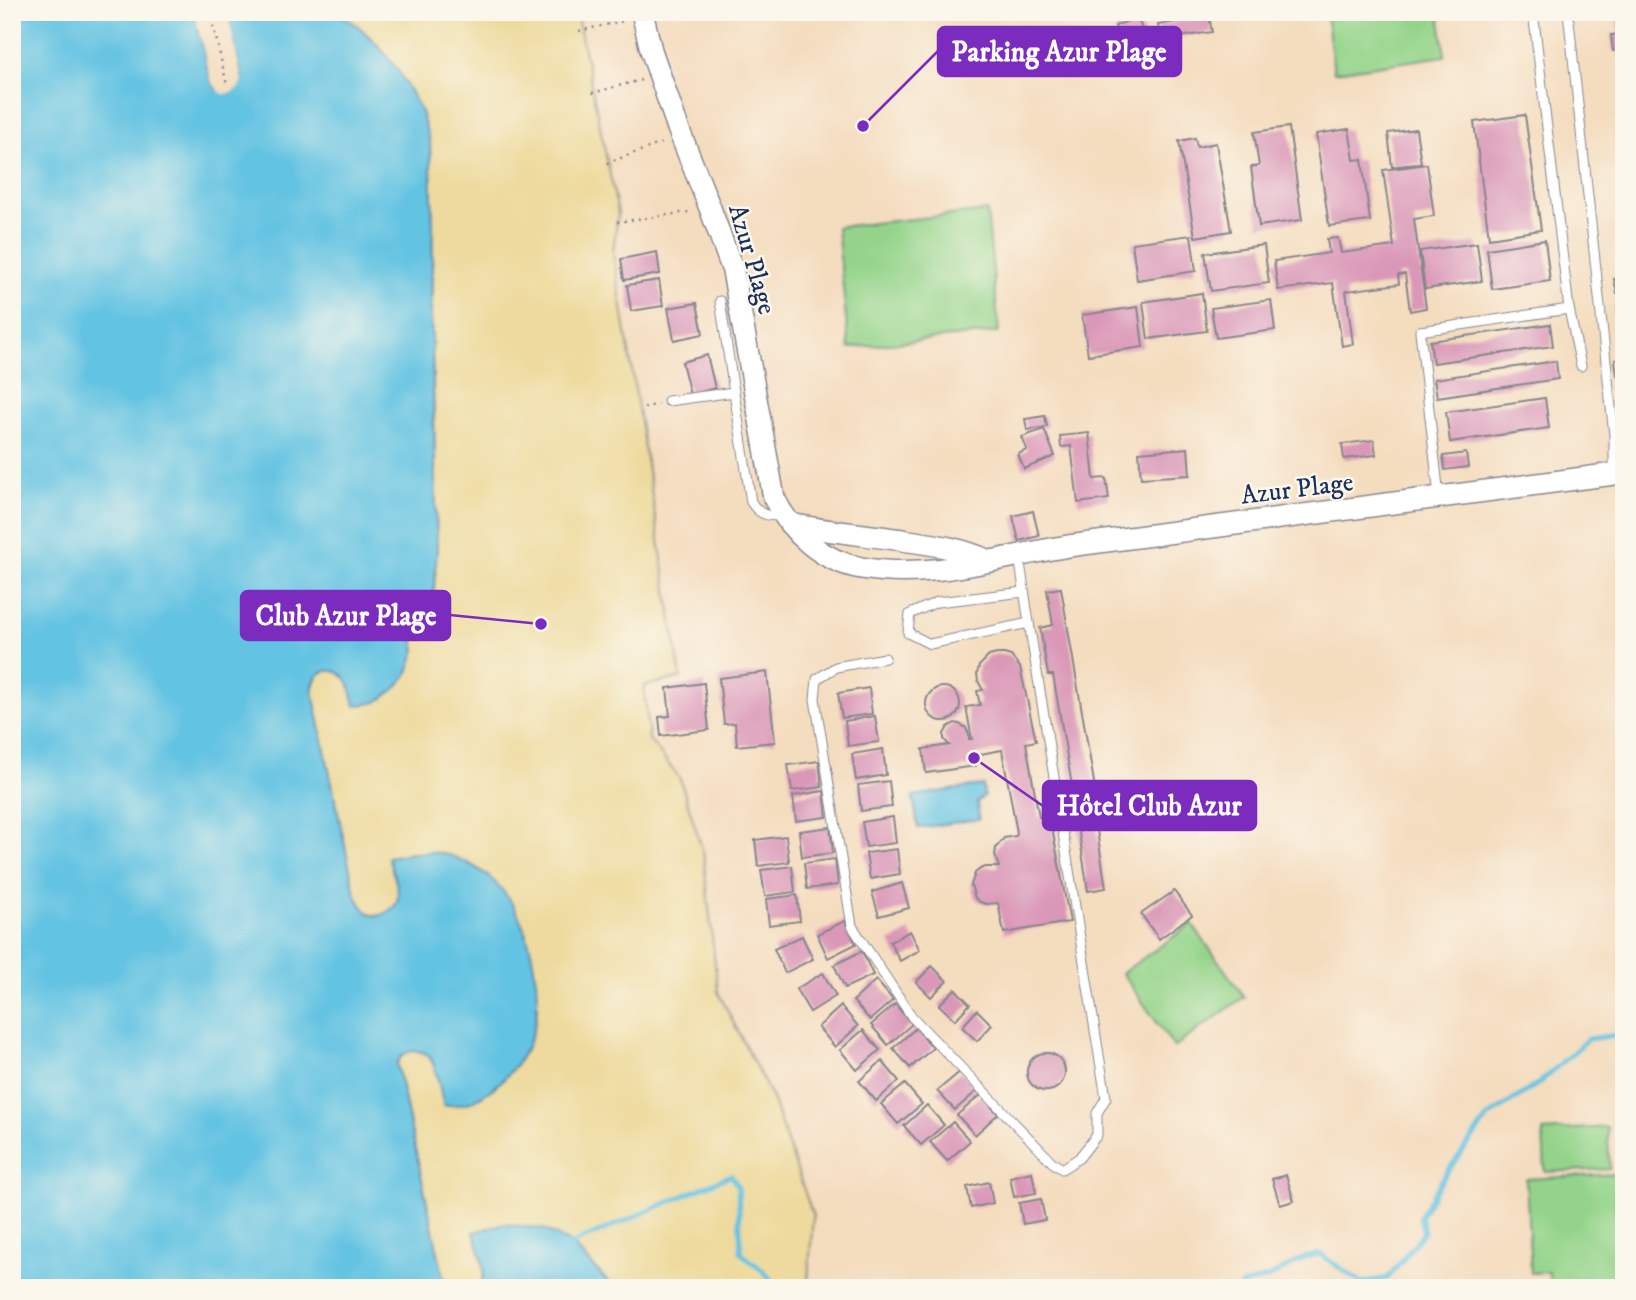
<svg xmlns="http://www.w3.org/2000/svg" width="1636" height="1300" viewBox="0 0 1636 1300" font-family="'IM FELL DW Pica',serif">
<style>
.green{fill:#94d48a;stroke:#588274;stroke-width:2}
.sand{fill:#eeda9e;stroke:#84847e;stroke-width:2}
.water{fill:#64c3e2;stroke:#4079a0;stroke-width:2}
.pier{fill:#f4dcbe}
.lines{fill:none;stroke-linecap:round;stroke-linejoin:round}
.stream{stroke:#64c3e2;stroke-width:5}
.building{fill:#da97b8}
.service-casing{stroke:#88868e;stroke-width:11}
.tertiary-casing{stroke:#88868e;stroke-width:24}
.path{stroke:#88868e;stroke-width:2.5;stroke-dasharray:2 5;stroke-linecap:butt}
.service{stroke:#fff;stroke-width:9}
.tertiary{stroke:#fff;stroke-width:21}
.labels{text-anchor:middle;stroke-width:5;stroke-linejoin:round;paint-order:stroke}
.street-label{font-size:26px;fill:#1b2f5e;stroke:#fbf7ec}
.leader{fill:none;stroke:#7b2cbf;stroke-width:2.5}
.callout-dot{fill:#7b2cbf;stroke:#fbf7ec;stroke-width:2.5}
.callout{fill:#7b2cbf;stroke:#7b2cbf;stroke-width:2.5}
.callout-label{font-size:28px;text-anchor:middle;font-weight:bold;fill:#fff}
</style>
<rect width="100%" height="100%" fill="#fbf7ec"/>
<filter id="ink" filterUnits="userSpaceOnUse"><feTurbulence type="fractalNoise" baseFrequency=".0143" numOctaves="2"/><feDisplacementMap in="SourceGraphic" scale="14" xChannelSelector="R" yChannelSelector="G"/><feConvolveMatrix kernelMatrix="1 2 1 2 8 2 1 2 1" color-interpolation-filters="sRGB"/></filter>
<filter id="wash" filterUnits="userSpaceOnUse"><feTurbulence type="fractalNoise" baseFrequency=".00686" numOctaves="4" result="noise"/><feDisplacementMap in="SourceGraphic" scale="28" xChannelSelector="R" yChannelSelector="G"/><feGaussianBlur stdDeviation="1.57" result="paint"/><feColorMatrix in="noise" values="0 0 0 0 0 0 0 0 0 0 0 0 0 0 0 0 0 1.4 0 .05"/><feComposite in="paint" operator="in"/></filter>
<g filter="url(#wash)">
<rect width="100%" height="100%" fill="#f4dcbe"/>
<g class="green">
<polygon points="1326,12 1439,12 1445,56 1334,72"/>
<polygon points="987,211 999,332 849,348 837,227"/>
<polygon points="1192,924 1244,997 1174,1047 1122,973"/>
<polygon points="1607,1127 1610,1169 1545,1172 1543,1131"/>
<polygon points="1615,1174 1617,1221 1624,1221 1624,1288 1550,1288 1549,1272 1531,1273 1526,1179"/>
</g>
<path class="sand" d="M337,12h239l42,201 -5,39 68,426 -37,8 5,53 31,40 23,73 15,140 53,104 42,120 -5,65 -24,3 -174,-1 -38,-39 -98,-12c5,19 15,38 5,56h-29l-7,-12 -46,-211c5,-19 27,-19 36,-2l92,-11 10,-29 3,-32 -92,-137 -37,-1 -21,4c3,13 14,32 9,45 -2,5 -8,9 -13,12 -15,7 -23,-8 -29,-20l-42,-201c1,-25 19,-30 35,-12l68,-31 -12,-51 32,-25 -1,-134 -4,-125 2,-89 -3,-84 -31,-70 -21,-27 -20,-19z"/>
<g class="water">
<path d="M12,12h182l17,69 6,8 14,4 11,-12 -14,-69h109l21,14 20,19 21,27 21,37 10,33 3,84 -2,89 6,233 -3,45 -29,6 11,51 -9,25 -13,15 -17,12 -22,4c-2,-9 -4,-20 -9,-27 -8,-11 -27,-12 -32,3 -2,3 -1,7 -1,11l42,201c6,12 14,27 29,20 5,-3 11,-7 13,-12 4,-13 -6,-33 -9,-45 18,-3 40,-7 58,-3 5,1 10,4 15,6 48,20 68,66 74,114 3,16 3,33 0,48 -6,34 -33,66 -65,80 -8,3 -18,3 -26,4 -3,-11 -8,-42 -15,-50 -4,-5 -10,-5 -16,-5 -9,2 -14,5 -16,14l46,211 7,12h-438z"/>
<polygon points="983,785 984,796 977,802 979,819 918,828 913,796"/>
<path d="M503,1224l41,5 28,15 41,44h-134c11,-18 0,-37 -5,-56z"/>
</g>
<polygon class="pier" points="194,12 198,12 214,79 224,90 230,90 238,81 224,12 228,12 242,81 238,88 231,93 223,94 217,89 211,81"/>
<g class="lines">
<g class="stream">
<polyline points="572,1244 731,1175 738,1187 741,1253 762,1270 778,1288"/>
<polyline points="1240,1288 1242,1285 1267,1278 1304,1258 1320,1254 1362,1283 1388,1278 1424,1232 1420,1217 1445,1175 1488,1117 1539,1083 1588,1039 1624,1034"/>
</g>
</g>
<g id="blocks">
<g class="building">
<polygon points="1618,12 1624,12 1624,27 1618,28 1616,14"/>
<polygon points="1209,16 1212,32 1160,40 1158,25"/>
<polygon points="1137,17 1148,43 1125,52 1115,26"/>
<polygon points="1624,34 1624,49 1613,51 1611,35"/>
<polygon points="1525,115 1541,230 1489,238 1474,122"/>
<polygon points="1624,118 1624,134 1621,134 1619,119"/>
<polygon points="1289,127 1302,220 1259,226 1251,167 1259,166 1254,132"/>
<polygon points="1349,129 1354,160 1362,159 1370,221 1329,226 1316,134"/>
<polygon points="1416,129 1421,163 1392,167 1388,133"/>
<polygon points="1195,138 1197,147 1216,143 1231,231 1195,237 1179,141"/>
<polygon points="1427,164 1434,216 1414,219 1426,308 1410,311 1405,274 1398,275 1399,284 1346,291 1353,344 1342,346 1333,283 1278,290 1274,261 1329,253 1327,239 1338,238 1341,253 1394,246 1383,170"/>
<polygon points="1624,201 1624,216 1620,217 1618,202"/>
<polygon points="1624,225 1624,275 1622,275 1617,226"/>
<polygon points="1191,235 1196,271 1137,280 1132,243"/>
<polygon points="1545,240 1550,281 1492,289 1487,249"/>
<polygon points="1477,243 1482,281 1425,289 1420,251"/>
<polygon points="1264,245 1269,283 1211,291 1205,253"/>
<polygon points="657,252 660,274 624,280 621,259"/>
<polygon points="1624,278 1624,293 1617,294 1614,279"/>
<polygon points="659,280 663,306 631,311 627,285"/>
<polygon points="1202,293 1207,331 1148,339 1143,302"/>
<polygon points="1271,300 1275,330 1216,338 1211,308"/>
<polygon points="697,303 703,334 674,340 668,308"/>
<polygon points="1624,306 1624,353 1622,353 1617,307"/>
<polygon points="1138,307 1143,347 1088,355 1082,315"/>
<polygon points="1550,324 1553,346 1433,363 1430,341"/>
<polygon points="707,355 715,388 690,395 682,362"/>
<polygon points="1624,358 1624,374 1617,375 1615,360"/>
<polygon points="1556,361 1558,379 1437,397 1434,379"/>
<polygon points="1545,398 1549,428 1450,442 1446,412"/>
<polygon points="1045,416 1047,427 1027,430 1025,419"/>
<polygon points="1044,429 1055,456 1024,469 1018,454 1027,450 1022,437"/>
<polygon points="1089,433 1094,479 1106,478 1109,499 1078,503 1071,446 1061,447 1060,436"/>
<polygon points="1374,440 1376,455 1344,459 1342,444"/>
<polygon points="1188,448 1190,475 1141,478 1139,452"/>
<polygon points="1466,453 1468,467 1445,470 1443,456"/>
<polygon points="1033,511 1039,536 1019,541 1013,516"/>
<polygon points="1061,588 1097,800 1075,803 1053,675 1048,675 1040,628 1053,625 1047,590"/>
<polygon points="997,654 1004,654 1011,656 1020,667 1036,741 1026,743 1039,817 1050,817 1070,922 1004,933 998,903 987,904 980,902 975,898 971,885 975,873 980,869 986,867 999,867 995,855 996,848 1004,838 1016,836 1017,833 1002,750 975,755 976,766 926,773 923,749 949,745 944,739 944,734 948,727 955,723 959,724 966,728 969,735 969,739 972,739 966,707 980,705 977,691 983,690 978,681 977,674 979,666 989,656"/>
<polygon points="767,672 775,742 737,746 735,723 724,724 719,678"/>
<polygon points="704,683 709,730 661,736 659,717 670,716 667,688"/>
<circle cx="943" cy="704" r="17"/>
<polygon points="869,688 872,714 842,718 838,693"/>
<polygon points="875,716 879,742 848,746 845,721"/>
<polygon points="883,749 886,775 856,780 852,754"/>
<polygon points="819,761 822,787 792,791 788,765"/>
<polygon points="889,781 892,807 861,811 858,785"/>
<polygon points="824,791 827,817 796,821 793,796"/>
<polygon points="893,817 896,843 866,847 862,822"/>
<polygon points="1095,818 1106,888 1088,891 1077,820"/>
<polygon points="830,827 833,853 802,857 799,831"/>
<polygon points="786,836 789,862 758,866 755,840"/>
<polygon points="897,849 900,874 870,879 866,853"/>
<polygon points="835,859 838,885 807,889 804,863"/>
<polygon points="792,866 795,892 765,896 761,870"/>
<polygon points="902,883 909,908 879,916 872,892"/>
<polygon points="1174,891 1192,915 1159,939 1141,914"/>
<polygon points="797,895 800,921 769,925 766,899"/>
<polygon points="845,921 856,944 828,958 817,934"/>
<polygon points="910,931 920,950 900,961 890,942"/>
<polygon points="802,936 813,959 785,973 774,949"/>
<polygon points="862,951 873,975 845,988 834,965"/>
<polygon points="932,966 947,981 931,997 916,982"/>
<polygon points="823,973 836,996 810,1012 796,989"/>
<polygon points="876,980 893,1000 870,1020 853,1001"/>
<polygon points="955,989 970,1004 955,1020 939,1005"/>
<polygon points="895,1004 912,1024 888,1045 871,1025"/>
<polygon points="841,1006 858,1026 835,1047 818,1027"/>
<polygon points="977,1010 992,1025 977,1041 962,1027"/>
<polygon points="916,1028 933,1048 910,1068 893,1048"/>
<polygon points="863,1030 880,1050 857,1070 840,1050"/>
<circle cx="1046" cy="1072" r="19"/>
<polygon points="882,1061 899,1081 876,1101 859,1081"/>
<polygon points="961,1071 978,1090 955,1110 937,1091"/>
<polygon points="905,1084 922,1104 898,1124 881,1104"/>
<polygon points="981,1095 998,1114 975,1135 957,1115"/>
<polygon points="927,1105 944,1125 921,1145 904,1126"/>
<polygon points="953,1122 970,1141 947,1161 930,1142"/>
<polygon points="1032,1172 1036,1193 1014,1197 1010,1177"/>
<polygon points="1286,1175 1294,1201 1280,1205 1272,1179"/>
<polygon points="989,1182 993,1203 971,1208 967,1187"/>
<polygon points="1041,1199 1045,1220 1023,1224 1019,1203"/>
</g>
</g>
</g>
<g filter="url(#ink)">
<use href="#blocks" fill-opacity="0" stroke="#88868e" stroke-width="2"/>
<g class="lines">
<g class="service-casing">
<g id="service">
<polyline points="1533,12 1569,309 1581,366"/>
<polyline points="1568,12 1614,435 1614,474"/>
<polyline points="720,301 734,392"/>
<path d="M668,401l66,-9 17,110c7,11 16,16 30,13"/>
<polyline points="1439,496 1420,331 1569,309"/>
<polyline points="1019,556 1029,623"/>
<polyline points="885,658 836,667 817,679 815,699 852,926 912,1017 1052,1162 1062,1169 1079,1158 1097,1135 1097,1113 1106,1098 1029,623 930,644 908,633 910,614 937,602 1024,592"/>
</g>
</g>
<g class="tertiary-casing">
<g id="tertiary">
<path d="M642,12l9,38 27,78 32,80 23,63 41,227c17,35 48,63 87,70 75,13 142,-13 215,-23 179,-24 358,-48 538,-71l10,-3"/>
<path d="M790,524c40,8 80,11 119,17 28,4 54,8 80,20"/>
</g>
</g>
<g class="path">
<polyline points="210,12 227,85"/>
<polyline points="579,31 623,21"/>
<polyline points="592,93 641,80"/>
<polyline points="607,163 662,143"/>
<polyline points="617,222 689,212"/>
<polyline points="644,408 658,404"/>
</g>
<use href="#service" class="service"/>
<use href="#tertiary" class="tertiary"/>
</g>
</g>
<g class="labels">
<g class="street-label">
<text transform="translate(753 259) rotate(74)" y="9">Azur Plage</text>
<text transform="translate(1297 488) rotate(-7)" y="9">Azur Plage</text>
</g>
</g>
<path class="leader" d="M863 126L938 51M541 624L450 615M974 758L1043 806"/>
<g class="callout-dot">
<circle cx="863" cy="126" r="7"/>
<circle cx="541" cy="624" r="7"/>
<circle cx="974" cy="758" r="7"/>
</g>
<g class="callout">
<rect x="938" y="27" width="243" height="49" rx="7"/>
<rect x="241" y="591" width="209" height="49" rx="7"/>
<rect x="1043" y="781" width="213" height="49" rx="7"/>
</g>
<g class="callout-label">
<text x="1059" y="61">Parking Azur Plage</text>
<text x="346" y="625">Club Azur Plage</text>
<text x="1149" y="815">Hôtel Club Azur</text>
</g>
<rect width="1636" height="1300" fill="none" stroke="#fbf7ec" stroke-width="42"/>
</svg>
